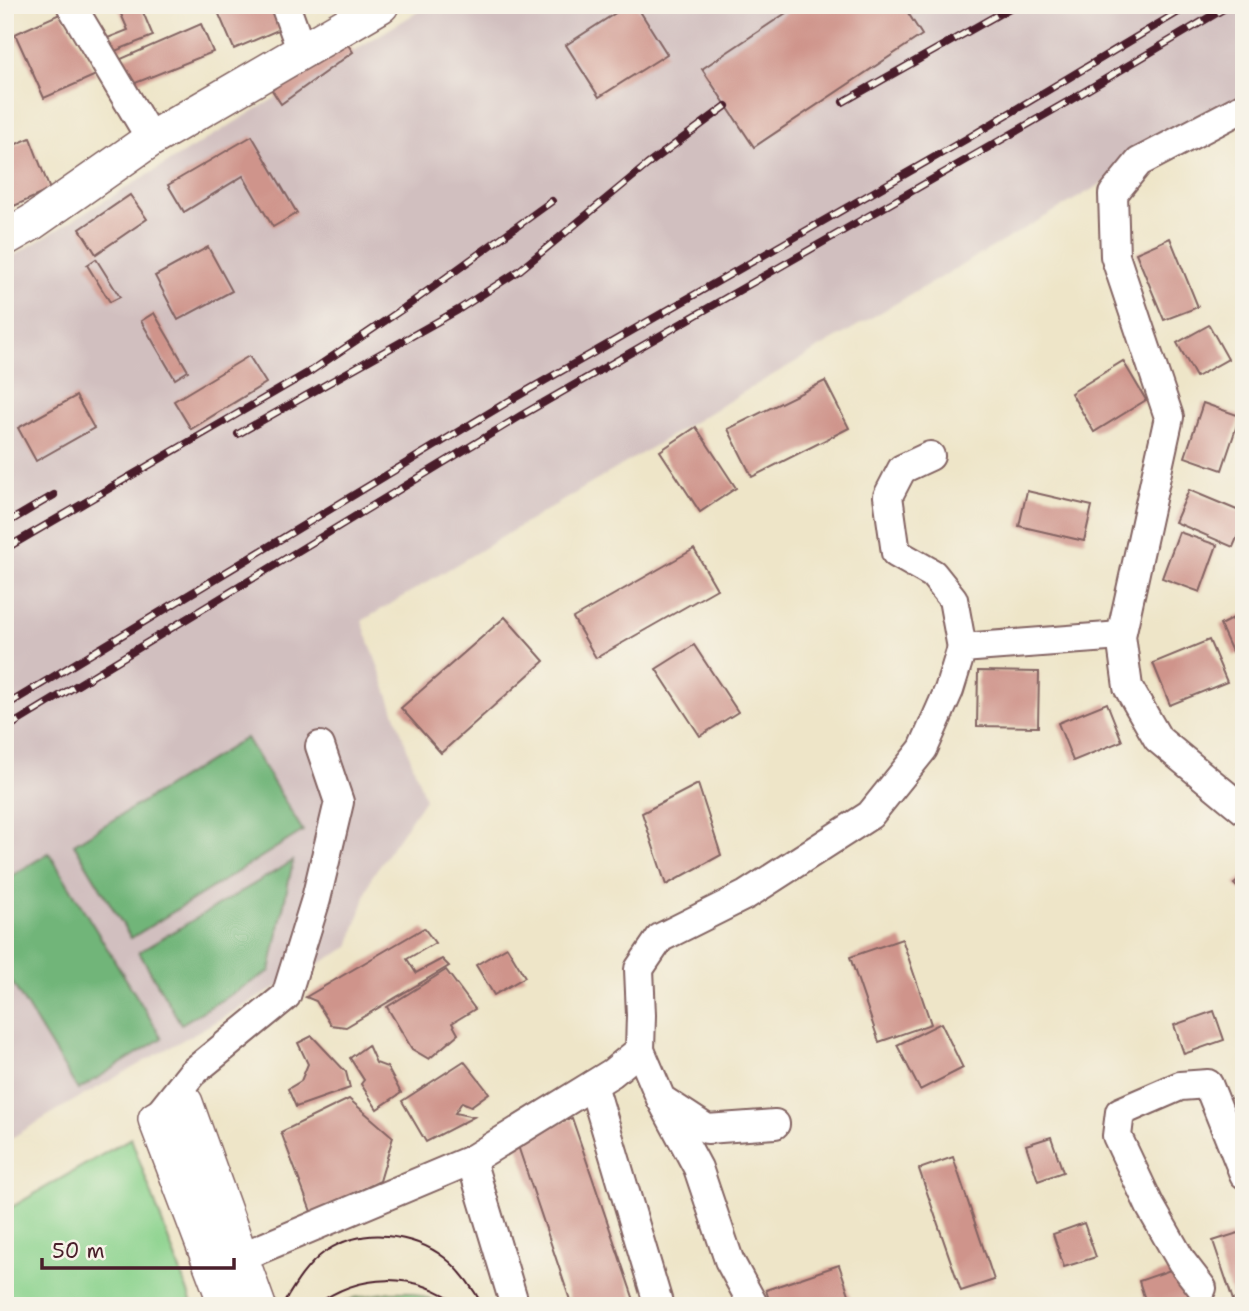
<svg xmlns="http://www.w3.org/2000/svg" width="1249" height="1311" viewBox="0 0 1249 1311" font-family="'Shantell Sans',sans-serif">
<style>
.industrial{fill:#d1bfbf}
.green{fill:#8cd38e;stroke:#6b795c;stroke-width:2}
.forest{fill:#71b579;stroke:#5e6a52;stroke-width:2}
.building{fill:#cf948b}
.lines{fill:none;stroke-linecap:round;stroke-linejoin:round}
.minor-casing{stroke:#836462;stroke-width:32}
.major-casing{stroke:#836462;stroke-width:38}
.minor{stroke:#fff;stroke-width:28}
.major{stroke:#fff;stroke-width:35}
.tram{stroke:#4a1f2b;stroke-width:2}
.rail-casing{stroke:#4a1f2b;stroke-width:8}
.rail{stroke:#f7f3e8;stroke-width:5;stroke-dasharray:16;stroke-linecap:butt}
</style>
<rect width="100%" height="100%" fill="#f7f3e8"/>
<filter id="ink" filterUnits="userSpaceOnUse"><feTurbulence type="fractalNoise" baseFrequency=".0143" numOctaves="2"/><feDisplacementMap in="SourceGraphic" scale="14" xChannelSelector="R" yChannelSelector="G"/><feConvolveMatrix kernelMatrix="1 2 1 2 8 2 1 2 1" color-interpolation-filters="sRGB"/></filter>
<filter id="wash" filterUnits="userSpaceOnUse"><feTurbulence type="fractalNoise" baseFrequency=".00686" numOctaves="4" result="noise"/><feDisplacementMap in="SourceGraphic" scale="28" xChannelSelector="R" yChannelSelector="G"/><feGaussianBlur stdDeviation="1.57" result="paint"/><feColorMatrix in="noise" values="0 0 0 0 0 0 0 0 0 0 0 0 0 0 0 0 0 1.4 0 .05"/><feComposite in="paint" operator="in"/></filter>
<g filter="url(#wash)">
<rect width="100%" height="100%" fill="#eee5c8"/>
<polygon class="industrial" points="429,5 1244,5 1244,101 754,386 362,621 425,799 371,878 349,947 61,1108 5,1142 5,261"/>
<g class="green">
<polygon points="131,1138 193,1306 5,1306 5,1211"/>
<polygon points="391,1292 409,1292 446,1306 335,1306 355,1298"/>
</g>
<g class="forest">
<polygon points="246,738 303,831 131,938 74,844"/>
<polygon points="49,853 162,1038 78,1090 5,971 5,880"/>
<polygon points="293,861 270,971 181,1024 139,952"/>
</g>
<g id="blocks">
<g class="building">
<polygon points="117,5 140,5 153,36 110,53 105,39 128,30"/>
<polygon points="215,5 276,5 285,27 234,49"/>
<polygon points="628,5 636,5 667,54 599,97 566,45"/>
<polygon points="798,5 903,5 922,35 754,147 702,69"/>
<polygon points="62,13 96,75 44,98 15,34"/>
<polygon points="201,24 213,52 128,86 121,59"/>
<polygon points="343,38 353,52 281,104 272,90"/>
<polygon points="252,136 297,213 273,227 243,176 184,212 168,185"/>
<polygon points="30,138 50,190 5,210 5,149"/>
<polygon points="130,195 147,219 96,254 80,229"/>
<polygon points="1170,238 1198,307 1164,320 1136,253"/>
<polygon points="208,247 232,291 178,320 155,276"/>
<polygon points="96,259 120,297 110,302 87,265"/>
<polygon points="154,313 188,371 175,379 141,321"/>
<polygon points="1209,325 1228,359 1196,377 1177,343"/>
<polygon points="249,356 266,383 191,429 174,401"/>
<polygon points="1123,361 1146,400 1094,432 1071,393"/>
<polygon points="825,381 849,428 752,477 728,429"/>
<polygon points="76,396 94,428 36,461 18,428"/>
<polygon points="1203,403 1240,416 1222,470 1185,457"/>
<polygon points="696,427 736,488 700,512 660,451"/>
<polygon points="1189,490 1244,513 1244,522 1233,547 1175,522"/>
<polygon points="1027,491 1092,506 1084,541 1019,526"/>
<polygon points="1179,532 1217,545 1200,592 1162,578"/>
<polygon points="694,549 717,589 596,658 573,618"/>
<polygon points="1241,614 1244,618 1244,651 1234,656 1220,625"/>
<polygon points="505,617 544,661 441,753 401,708"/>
<polygon points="1209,640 1227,682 1170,705 1153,663"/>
<polygon points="694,645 738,712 700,736 656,669"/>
<polygon points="978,671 1039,672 1038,727 977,726"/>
<polygon points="1107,703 1122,741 1073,761 1058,723"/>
<polygon points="698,784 721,855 666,885 642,813"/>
<polygon points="1244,876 1244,894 1234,884"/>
<polygon points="424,928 435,943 407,959 416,973 442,959 449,966 346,1027 331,1025 316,1001 306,997"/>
<polygon points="902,939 931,1024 879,1042 850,957"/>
<polygon points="507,947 525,977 494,995 476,965"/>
<polygon points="446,970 475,1009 452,1023 458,1034 429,1059 412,1049 387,1007"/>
<polygon points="1214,1011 1224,1040 1184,1054 1174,1025"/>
<polygon points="941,1023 963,1068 920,1090 897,1045"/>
<polygon points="312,1036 346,1072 350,1088 296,1107 288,1089 301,1081 308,1064 298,1043"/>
<polygon points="368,1045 376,1063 387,1067 401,1093 377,1109 361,1084 364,1080 350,1058"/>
<polygon points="464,1061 489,1093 471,1106 462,1102 455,1113 474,1117 426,1142 402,1101"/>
<polygon points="349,1099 393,1137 380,1181 312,1214 281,1132"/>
<polygon points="572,1118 636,1306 572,1306 515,1137"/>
<polygon points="1051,1137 1063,1172 1038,1181 1026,1145"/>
<polygon points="953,1157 994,1280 961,1291 919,1169"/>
<polygon points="1084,1223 1096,1257 1064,1267 1053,1234"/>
<polygon points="1244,1231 1244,1306 1235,1306 1213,1241"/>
<polygon points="839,1265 853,1306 771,1306 766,1290"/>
<polygon points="1179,1267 1192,1306 1147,1306 1139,1281"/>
</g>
</g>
</g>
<g filter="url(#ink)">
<use href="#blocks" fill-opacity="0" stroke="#836462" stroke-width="2"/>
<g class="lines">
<g class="minor-casing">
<g id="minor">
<polyline points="71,5 151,139"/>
<polyline points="285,5 302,52"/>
<polyline points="1244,107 1139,162 1113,194 1115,256 1169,417 1121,636 1128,687 1158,739 1244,810"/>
<polyline points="930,456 902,469 888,496 896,553 933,574 953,599 962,648"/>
<polyline points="640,1050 661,1099 707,1129 775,1124"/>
<polyline points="593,1085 659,1306"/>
<polyline points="661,1099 698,1168 729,1260 754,1306"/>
<polyline points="157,1117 192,1073 286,996 316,899 339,802 320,746"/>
<polyline points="471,1160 515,1306"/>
<polyline points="222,1265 471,1160 612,1073 640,1050 641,1015 639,969 660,938 746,895 870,815 923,749 949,690 962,648 1121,636"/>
<polyline points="1202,1288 1182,1262 1150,1206 1117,1136 1120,1112 1180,1086 1208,1084 1244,1174"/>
</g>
</g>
<g class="major-casing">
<g id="major">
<polyline points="5,238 31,223 151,139 381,5"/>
<polyline points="227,1306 156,1119 185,1103 258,1306"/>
</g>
</g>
<use href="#minor" class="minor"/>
<use href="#major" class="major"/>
<g class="tram">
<path d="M282,1306c12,-20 24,-41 44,-55 19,-12 39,-17 61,-15 48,5 73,29 96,70"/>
<path d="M314,1306c46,-34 101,-35 147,0"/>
</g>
<g class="rail-casing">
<g id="rail">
<polyline points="843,102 1015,5"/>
<polyline points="238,434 458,310 520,270 647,165 726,106"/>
<polyline points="5,524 54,495"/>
<polyline points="5,549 311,371 404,308 552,201"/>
<polyline points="5,706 509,401 968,138 1190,5"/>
<polyline points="5,729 522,415 1067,102 1230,5"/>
</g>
</g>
<use href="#rail" class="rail"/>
</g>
</g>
<rect width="1249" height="1311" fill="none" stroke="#f7f3e8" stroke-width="28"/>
<path d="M42 1258v10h192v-10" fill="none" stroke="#4a1f2b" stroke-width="3.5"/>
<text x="52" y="1258" font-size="21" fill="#4a1f2b" stroke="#f7f3e8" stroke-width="5" paint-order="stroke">50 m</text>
</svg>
